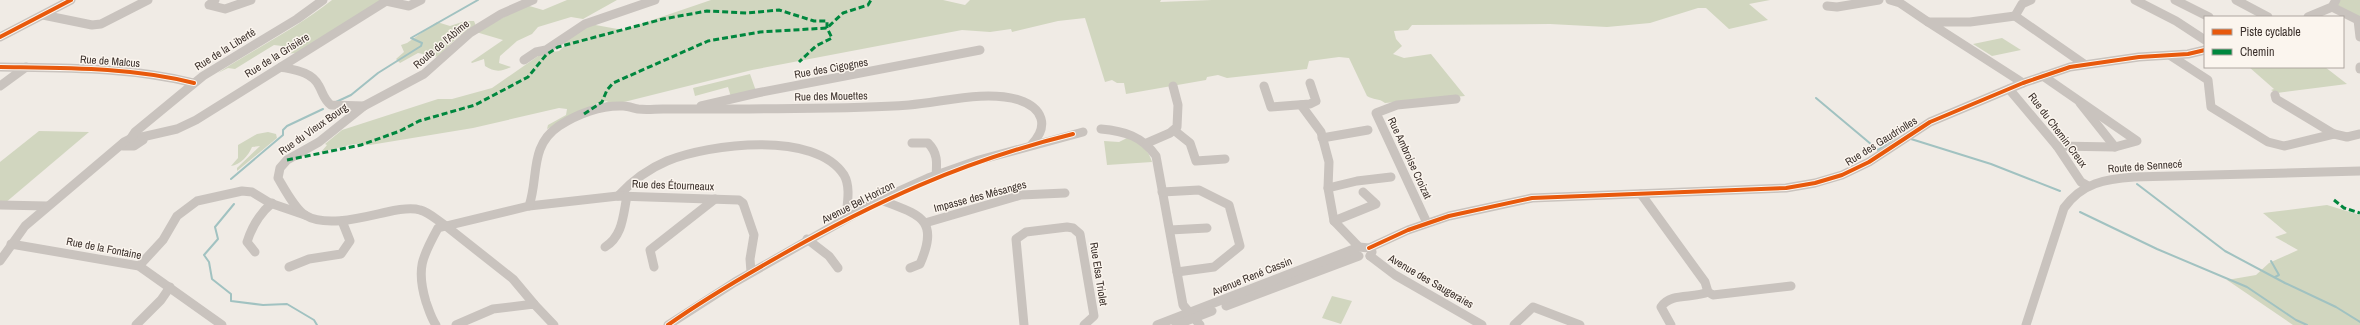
<svg xmlns="http://www.w3.org/2000/svg" width="2360" height="325" viewBox="0 0 2360 325" font-family="'Archivo Narrow',sans-serif">
<style>
.green{fill:#d1d6bf}
.lines{fill:none;stroke-linecap:round;stroke-linejoin:round}
.stream{stroke:#a1c2c1;stroke-width:2}
.minor{stroke:#c9c3be;stroke-width:9}
.quiet{stroke:#00873e;stroke-width:3;stroke-dasharray:6 3;stroke-linecap:butt}
.cycleway-casing{stroke:#fbf5ee;stroke-width:6}
.cycleway{stroke:#e8590c;stroke-width:4}
.labels{text-anchor:middle;stroke-width:3;stroke-linejoin:round;paint-order:stroke}
.street-label{font-size:11px;fill:#3b302b;stroke:#fbf5ee}
</style>
<rect width="100%" height="100%" fill="#f0ebe5"/>
<g class="green">
<path d="M332,0h52l-88,53 -13,1 7,-7 -16,-2 -39,24 -7,-1 -10,5c38,-25 79,-45 114,-73z"/>
<path d="M567,0h50l-34,19 -12,-2 -33,10 -6,7 -15,7 -17,15 -1,7 12,4c-10,5 -17,5 -26,-1l-1,-7 -12,4 -1,-1 32,-22 -27,-8 50,-27 17,5z"/>
<path d="M711,0h232l22,5 5,-5h191l-1,2 52,-2h558l-21,4 19,16 -39,9 -23,-21h-8l-48,15 -43,4 -57,-3 -138,1 -4,5 -14,1 2,8 6,7 -9,8 11,4 27,-4 34,42 -80,7c-6,-5 -12,-3 -18,-7l-18,-38 -10,-1 -30,4 -2,8 -80,9 -9,-3 -11,2 -1,3 -80,14 -2,-11h-7l-5,-3 -7,2 -20,-64 -27,3 -46,11 -1,-3 -21,3 -28,-2 -210,40 -156,39 12,-8 -8,1 -53,27 1,-4 18,-10 1,-6 -8,-1 -86,20 -103,17 -16,-1 -33,8 6,-7 -2,-1 17,-14 96,-31h14l40,-11 49,-34 18,-3 7,-7 -3,-3 27,-17 33,6z"/>
<polygon points="2340,0 2360,0 2360,18 2337,5"/>
<polygon points="465,21 474,21 476,26 458,37 438,57 418,53 400,63 396,59 404,52 401,45 407,43 437,22 450,26"/>
<polygon points="2002,38 2021,50 1992,56 1973,44"/>
<polygon points="2249,67 2325,67 2347,84 2277,93 2271,90 2274,89"/>
<polygon points="750,74 756,91 731,97 728,87 695,96 693,88"/>
<polygon points="39,131 89,132 5,203 0,203 0,162"/>
<path d="M268,132l8,2 1,4 -40,33v-3l23,-22 -8,1c-3,8 -12,18 -21,19l7,-8v-13l19,-11z"/>
<path d="M1129,137c11,4 20,14 23,25l-45,3 -3,-24 15,1z"/>
<polygon points="2327,205 2360,215 2360,325 2293,325 2227,280 2256,275 2269,263 2298,250 2275,237 2287,233 2263,213"/>
<polygon points="1332,296 1352,301 1341,324 1322,318"/>
</g>
<g class="lines">
<g class="stream">
<polyline points="1816,98 1878,150 1899,135"/>
<polyline points="336,102 351,95 378,73 421,46 422,43 411,38 478,0"/>
<polyline points="1911,139 1991,164 2060,191"/>
<polyline points="231,179 283,135 283,130 287,126 323,109"/>
<polyline points="2137,184 2225,251 2285,283 2336,307 2360,322"/>
<polyline points="234,204 215,227 218,239 204,255 209,262 212,279 231,294 231,301 263,305 287,304 314,320 317,325"/>
<polyline points="2080,212 2157,249 2247,287 2296,320 2307,325"/>
<polyline points="2271,261 2279,275 2275,277"/>
</g>
<g class="minor">
<polyline points="215,0 209,5 225,9 251,0"/>
<polyline points="1890,0 1900,3 1928,22"/>
<polyline points="2031,0 2022,4 2015,16 2084,64"/>
<polyline points="2135,0 2176,21 2205,40"/>
<polyline points="2175,0 2209,17"/>
<polyline points="2236,0 2268,17"/>
<polyline points="386,1 409,6 421,0"/>
<polyline points="1827,6 1837,7 1879,0"/>
<polyline points="2332,7 2358,20 2360,37"/>
<polyline points="43,15 92,25 101,24 148,0"/>
<polyline points="2015,16 1970,22 1928,22 2023,83"/>
<polyline points="2308,17 2332,7 2336,0"/>
<polyline points="0,37 71,0"/>
<polyline points="2171,56 2208,80 2211,107 2268,142 2284,146 2334,134 2276,99 2275,95"/>
<polyline points="524,60 536,52 546,50 585,24 655,0"/>
<path d="M0,67c65,1 130,0 194,16"/>
<path d="M281,67c14,3 31,5 38,19 4,7 5,14 12,19l33,1"/>
<polyline points="2360,67 2360,69"/>
<polyline points="2043,76 2137,141 2115,147 2057,146"/>
<polyline points="0,86 26,67"/>
<polyline points="1264,86 1271,107 1310,104 1316,101 1310,83"/>
<polyline points="2009,89 2057,146 2081,182 2088,186"/>
<polyline points="2080,103 2115,147"/>
<polyline points="1301,105 1321,132 1329,162 1328,188 1334,221 1359,247"/>
<polyline points="701,106 757,93 980,50"/>
<path d="M1101,129c23,2 41,7 55,27l27,149 17,20"/>
<polyline points="1175,131 1190,143 1196,161 1225,159"/>
<polyline points="2334,134 2347,137 2360,134"/>
<polygon points="134,137 142,137 143,140 134,146 123,146 124,142"/>
<polyline points="142,137 177,129 196,120 388,0"/>
<polyline points="131,138 135,132 203,76 297,19 323,0"/>
<polyline points="1322,138 1368,130"/>
<path d="M912,143h16c10,10 9,20 8,33"/>
<polyline points="1147,143 1170,133 1177,127 1178,105 1173,86"/>
<polyline points="1328,188 1357,181 1391,177"/>
<polyline points="1162,192 1199,190 1229,205 1240,246 1214,267 1177,272"/>
<polyline points="1641,194 1705,282 1708,292"/>
<path d="M618,196c14,-15 30,-27 49,-35 42,-17 148,-31 177,14 7,12 3,29 2,42"/>
<path d="M881,200c38,15 59,18 39,64l-10,4"/>
<polyline points="0,205 47,206"/>
<polyline points="529,206 618,196 739,200 743,203 754,235 750,259 751,272"/>
<polyline points="1334,221 1376,204 1363,192"/>
<polyline points="925,223 1021,195 1065,193"/>
<polyline points="1427,223 1376,113 1397,105 1456,99"/>
<path d="M446,226l83,-20c10,-29 0,-60 30,-80 18,-12 42,-21 64,-20 5,0 10,2 15,3 8,1 17,0 25,0 28,0 57,0 86,0 53,-1 107,0 160,-4 35,-3 76,-15 110,-5 24,8 30,26 13,44"/>
<polyline points="446,226 513,279 534,304"/>
<polyline points="1170,230 1207,228"/>
<polyline points="807,239 829,256 838,268"/>
<polyline points="11,244 139,266 222,325"/>
<path d="M605,247c18,-11 18,-32 22,-51"/>
<polyline points="1369,248 1408,230 1449,216 1532,198 1786,188 1815,183 1842,175 1869,162 1930,122 2023,83 2070,67 2139,57 2188,54 2205,50"/>
<path d="M255,252l-8,-10c5,-16 12,-28 25,-39"/>
<polyline points="1370,256 1395,275 1482,325"/>
<polyline points="0,261 25,226 123,143"/>
<polyline points="139,266 163,240 177,216 197,201 242,191 252,192 270,203 305,215"/>
<polyline points="289,267 309,259 341,254 350,241 342,221"/>
<polyline points="654,267 650,250 715,199"/>
<polyline points="1226,306 1359,256"/>
<polyline points="136,325 161,300 170,287"/>
<path d="M436,325c-5,-7 -7,-15 -10,-23 -10,-33 -4,-45 12,-74l8,-2c-8,-5 -17,-14 -26,-16 -10,-3 -24,0 -33,2 -23,5 -61,16 -82,3 -10,-6 -21,-27 -27,-37l2,-10 7,-8 32,-18 45,-36 60,-32 46,-41 31,-19 32,-14"/>
<polyline points="456,325 493,309 534,304 554,325"/>
<polyline points="668,325 735,282 879,200 928,178 979,160 1083,132"/>
<polyline points="1024,325 1016,239 1026,232 1067,227 1073,228 1080,234 1094,316 1084,325"/>
<polyline points="1157,325 1359,247 1369,248 1372,252 1370,256"/>
<polyline points="1176,325 1212,311"/>
<polyline points="1514,325 1533,307 1580,325"/>
<path d="M1671,325l-10,-18c10,-15 32,-8 47,-15l5,3 78,-9"/>
<path d="M2026,325l38,-117c18,-25 41,-29 70,-31l226,-6"/>
</g>
<g class="quiet">
<polyline points="584,114 602,102 607,90 613,83 708,41 760,32 827,28 843,13 868,5 871,0"/>
<polyline points="287,160 361,145 400,131 419,121 475,105 528,77 546,55 558,47 663,19 707,11 747,13 779,10 814,21 827,21 827,28 832,38 816,46 799,62"/>
<polyline points="2334,200 2344,208 2360,213"/>
</g>
<g class="cycleway-casing">
<g id="cycleway">
<polyline points="0,37 71,0"/>
<path d="M0,67c65,1 130,0 194,16"/>
<polyline points="1369,248 1408,230 1449,216 1532,198 1786,188 1815,183 1842,175 1869,162 1930,122 2023,83 2070,67 2139,57 2188,54 2205,50"/>
<path d="M668,325c35,-25 71,-46 108,-67 98,-56 187,-97 297,-124"/>
</g>
</g>
<use href="#cycleway" class="cycleway"/>
</g>
<g class="labels">
<g class="street-label">
<text transform="translate(441 44) rotate(-40)" y="4">Route de l'Abîme</text>
<text transform="translate(225 49) rotate(-32)" y="4">Rue de la Liberté</text>
<text transform="translate(277 55) rotate(-32)" y="4">Rue de la Grisière</text>
<text transform="translate(110 61) rotate(4)" y="4">Rue de Malcus</text>
<text transform="translate(831 68) rotate(-10)" y="4">Rue des Cigognes</text>
<text transform="translate(831 96) rotate(-1)" y="4">Rue des Mouettes</text>
<text transform="translate(313 129) rotate(-35)" y="4">Rue du Vieux Bourg</text>
<text transform="translate(2058 130) rotate(53)" y="4">Rue du Chemin Creux</text>
<text transform="translate(1881 141) rotate(-32)" y="4">Rue des Gaudriolles</text>
<text transform="translate(1410 158) rotate(65)" y="4">Rue Ambroise Croizat</text>
<text transform="translate(2145 166) rotate(-4)" y="4">Route de Sennecé</text>
<text transform="translate(673 185) rotate(2)" y="4">Rue des Étourneaux</text>
<text transform="translate(980 196) rotate(-15)" y="4">Impasse des Mésanges</text>
<text transform="translate(858 202) rotate(-27)" y="4">Avenue Bel Horizon</text>
<text transform="translate(104 248) rotate(11)" y="4">Rue de la Fontaine</text>
<text transform="translate(1099 274) rotate(81)" y="4">Rue Elsa Triolet</text>
<text transform="translate(1252 276) rotate(-22)" y="4">Avenue René Cassin</text>
<text transform="translate(1431 281) rotate(30)" y="4">Avenue des Saugeraies</text>
</g>
</g>
<rect x="2204" y="16" width="140" height="52" fill="#fbf5ee" stroke="#aea6a0"/>
<rect x="2212" y="29" width="20" height="6" fill="#e8590c" stroke="#aea6a0"/>
<text x="2240" y="36" font-size="12" fill="#3b302b">Piste cyclable</text>
<rect x="2212" y="49" width="20" height="6" fill="#00873e" stroke="#aea6a0"/>
<text x="2240" y="56" font-size="12" fill="#3b302b">Chemin</text>
</svg>
